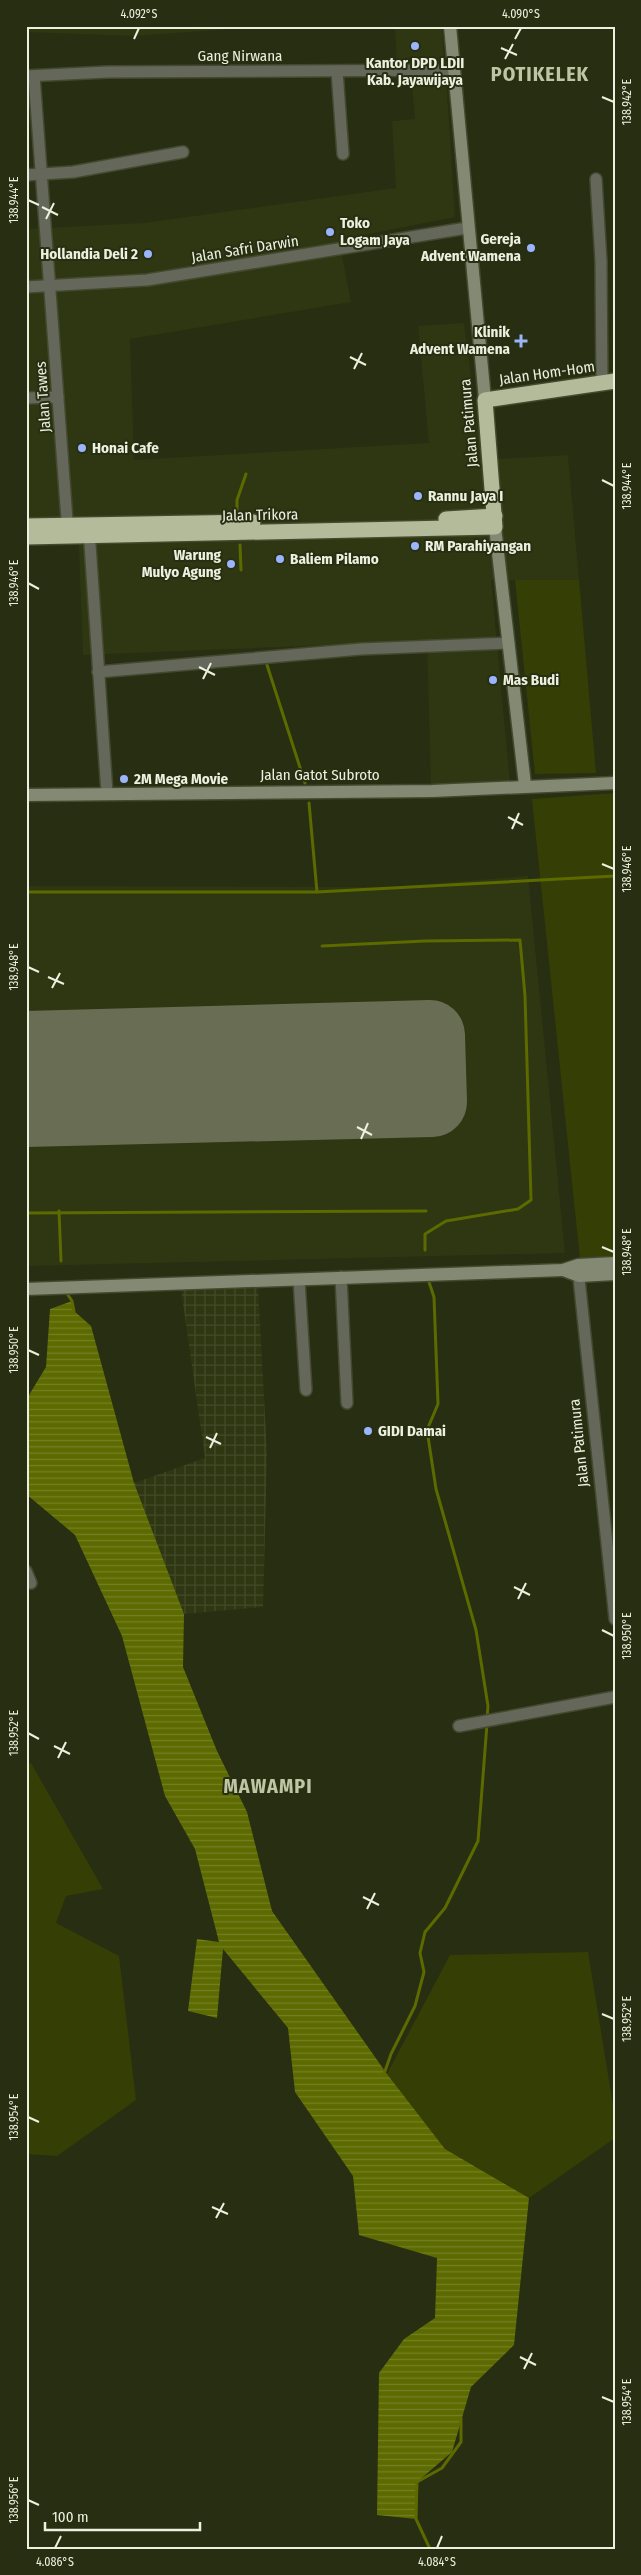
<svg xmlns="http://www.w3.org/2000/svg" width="641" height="2575" viewBox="0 0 641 2575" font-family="'Fira Sans Condensed',sans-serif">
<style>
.built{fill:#2f3612}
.industrial{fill:url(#industrial-grid)}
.grass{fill:#353e04}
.water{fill:url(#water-rules)}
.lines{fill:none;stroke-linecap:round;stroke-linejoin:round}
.stream{stroke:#5c6a00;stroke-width:3}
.runway{stroke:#686d54;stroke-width:70}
.street-casing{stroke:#43492e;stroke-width:14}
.secondary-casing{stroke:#43492e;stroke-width:15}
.highway-casing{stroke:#43492e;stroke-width:18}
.street{stroke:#64675a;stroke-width:11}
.secondary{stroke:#848974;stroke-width:12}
.highway{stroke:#b3bb9a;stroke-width:15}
.ticks{fill:none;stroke:#ecf0df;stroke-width:2}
.poi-dot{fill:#9bb5fd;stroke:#282e11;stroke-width:2}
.labels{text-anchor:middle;stroke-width:4;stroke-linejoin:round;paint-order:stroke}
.street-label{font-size:15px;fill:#ecf0df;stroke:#282e11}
.poi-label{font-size:15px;font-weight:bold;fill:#ecf0df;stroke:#282e11;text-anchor:start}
.district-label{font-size:20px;font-weight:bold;letter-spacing:1px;fill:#bdc6a4;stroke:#282e11}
.neatline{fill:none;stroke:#ecf0df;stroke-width:2}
.ticks-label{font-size:12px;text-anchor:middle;fill:#ecf0df}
</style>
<defs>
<pattern id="industrial-grid" width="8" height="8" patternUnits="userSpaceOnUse" patternTransform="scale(1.25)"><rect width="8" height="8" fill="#2f3612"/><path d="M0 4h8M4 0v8" fill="none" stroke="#434a29"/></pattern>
<pattern id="water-rules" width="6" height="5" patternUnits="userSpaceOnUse" patternTransform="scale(1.25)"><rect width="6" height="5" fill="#5c6a00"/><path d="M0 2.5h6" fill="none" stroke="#748025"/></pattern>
</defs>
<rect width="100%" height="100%" fill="#282e11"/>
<g class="built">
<polygon points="26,26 275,26 133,36 26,32"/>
<polygon points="395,26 442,26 444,62 397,65"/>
<polygon points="411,75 446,75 455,217 339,240 351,302 130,339 134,460 429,443 418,326 464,323 482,460 568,455 579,580 491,580 510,783 431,788 427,641 83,655 78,520 26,522 26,229 144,223 396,188 392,121 415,119"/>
<polygon points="528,876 565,1253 26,1266 26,886 389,887"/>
</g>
<polygon class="industrial" points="258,1286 267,1454 263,1607 184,1614 134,1483 205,1458 181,1289"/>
<g class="grass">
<polygon points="515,580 579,580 596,773 535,774"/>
<polygon points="615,793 615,1258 580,1259 532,799"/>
<polygon points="31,1763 103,1889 66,1896 56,1923 119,1956 136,2100 57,2156 26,2154 26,1764"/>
<polygon points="588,1952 615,2117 615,2138 529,2198 445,2149 387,2074 450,1955"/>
</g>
<polygon class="water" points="72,1301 73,1310 91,1326 134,1483 184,1614 183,1667 217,1751 247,1812 272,1911 387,2074 445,2149 529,2198 514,2345 471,2387 452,2452 417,2482 416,2519 377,2515 379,2373 404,2339 435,2318 437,2258 359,2235 353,2176 295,2092 288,2028 223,1949 217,2018 188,2011 197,1939 219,1942 195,1849 165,1796 122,1636 75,1535 26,1494 26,1400 46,1367 50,1309"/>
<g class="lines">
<g class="stream">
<polyline points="237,514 237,500 246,474"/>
<polyline points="240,545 241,570"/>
<polyline points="267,665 305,783"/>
<polyline points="309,803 317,892"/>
<polyline points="26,892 317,892 615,876"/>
<polyline points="322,946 425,941 520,940 525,996 531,1200 518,1209 446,1221 425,1234 425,1250"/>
<polyline points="59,1211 61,1261"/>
<polyline points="26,1213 426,1211"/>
<polyline points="429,1282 434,1297 438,1404 427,1430 436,1489 476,1630 488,1706 487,1718"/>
<polyline points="66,1292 72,1301 74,1311"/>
<polyline points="384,2074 391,2054 415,2006 424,1972 420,1953 425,1932 445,1908 478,1841 487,1724"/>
<polyline points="430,2549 416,2519 417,2482 442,2468 461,2442 461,2418"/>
</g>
<polyline class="runway" points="26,1046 430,1035 432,1102 26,1112"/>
<g class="street-casing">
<g id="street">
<polyline points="337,71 343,154"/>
<polyline points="26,76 107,72 454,70"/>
<polyline points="34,76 68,533"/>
<polyline points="26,175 73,172 183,152"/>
<polyline points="596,179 601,261 602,383"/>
<polyline points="26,287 147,280 467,228"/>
<polyline points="26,398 58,397"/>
<polyline points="89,530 107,793"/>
<polyline points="98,672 361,649 509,643"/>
<polyline points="578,1269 615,1619"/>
<polyline points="341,1277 347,1403"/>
<polyline points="299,1280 306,1390"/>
<polyline points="26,1571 31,1583"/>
<polyline points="459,1726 615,1697"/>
</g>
</g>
<g class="secondary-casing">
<g id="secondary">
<polyline points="450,26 485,400"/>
<polyline points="495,527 525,785"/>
<polyline points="26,795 432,791 615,783"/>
<polyline points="563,1270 579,1276 615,1274"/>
<polyline points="26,1289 563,1270 578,1265 615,1263"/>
</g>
</g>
<g class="highway-casing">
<g id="highway">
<polyline points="446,519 495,516"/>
<polyline points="26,526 253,522"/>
<polyline points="26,537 495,527 485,400 615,381"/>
</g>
</g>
<use href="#street" class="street"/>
<use href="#secondary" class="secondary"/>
<use href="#highway" class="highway"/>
</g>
<path class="ticks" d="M134,39l5,-11M515,39l6,-11M501,48l16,7M505,59l8,-15M602,97l12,5M28,200l11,5M42,207l16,8M46,219l8,-16M350,357l16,8M354,369l8,-16M602,480l12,6M28,583l11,6M199,667l16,8M203,679l8,-16M508,817l15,8M512,829l7,-16M602,864l12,5M28,967l11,5M48,977l16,7M52,988l8,-15M357,1127l15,8M361,1139l7,-16M602,1247l12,5M28,1350l11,5M206,1437l15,7M210,1448l7,-15M514,1587l16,8M518,1599l8,-16M602,1630l12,6M28,1733l11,6M54,1746l16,8M58,1758l8,-16M363,1897l16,8M367,1909l8,-16M602,2014l12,5M28,2117l11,5M212,2207l16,7M216,2218l8,-15M520,2357l16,8M524,2369l8,-16M602,2397l12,5M28,2500l11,5M55,2548l6,-12M437,2548l5,-12"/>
<g class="poi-dot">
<circle cx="415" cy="46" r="5"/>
<circle cx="330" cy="232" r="5"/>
<circle cx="531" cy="248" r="5"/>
<circle cx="148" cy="254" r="5"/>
<path d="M518.5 333.5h5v5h5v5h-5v5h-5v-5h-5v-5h5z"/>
<circle cx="82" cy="448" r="5"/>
<circle cx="418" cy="496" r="5"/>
<circle cx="415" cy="546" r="5"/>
<circle cx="280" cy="559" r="5"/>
<circle cx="231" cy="564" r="5"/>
<circle cx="493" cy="680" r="5"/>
<circle cx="124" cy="779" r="5"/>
<circle cx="368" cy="1431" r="5"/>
</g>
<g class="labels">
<g class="street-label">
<text x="240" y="61">Gang Nirwana</text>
<text transform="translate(245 249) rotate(-9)" y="5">Jalan Safri Darwin</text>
<text transform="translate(547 373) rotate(-8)" y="5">Jalan Hom-Hom</text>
<text transform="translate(43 397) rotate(-94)" y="5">Jalan Tawes</text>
<text transform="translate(469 423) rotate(-95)" y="5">Jalan Patimura</text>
<text transform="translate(260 515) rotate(-1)" y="5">Jalan Trikora</text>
<text x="320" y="780">Jalan Gatot Subroto</text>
<text transform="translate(579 1443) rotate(-96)" y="5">Jalan Patimura</text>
</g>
<g class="poi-label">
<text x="415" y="68" text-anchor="middle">Kantor DPD LDII<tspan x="415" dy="17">Kab. Jayawijaya</tspan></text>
<text x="340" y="228">Toko<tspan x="340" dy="17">Logam Jaya</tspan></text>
<text x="521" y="244" text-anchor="end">Gereja<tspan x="521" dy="17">Advent Wamena</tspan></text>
<text x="138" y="259" text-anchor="end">Hollandia Deli 2</text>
<text x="510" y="337" text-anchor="end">Klinik<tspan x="510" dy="17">Advent Wamena</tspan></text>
<text x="92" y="453">Honai Cafe</text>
<text x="428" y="501">Rannu Jaya I</text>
<text x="425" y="551">RM Parahiyangan</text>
<text x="221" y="560" text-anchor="end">Warung<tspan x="221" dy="17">Mulyo Agung</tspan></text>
<text x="290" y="564">Baliem Pilamo</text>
<text x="503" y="685">Mas Budi</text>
<text x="134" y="784">2M Mega Movie</text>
<text x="378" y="1436">GIDI Damai</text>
</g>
<g class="district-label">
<text x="540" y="81">POTIKELEK</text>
<text x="268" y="1793">MAWAMPI</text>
</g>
</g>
<rect width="641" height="2575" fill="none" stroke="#282e11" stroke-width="55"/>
<path d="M45 2522v8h155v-8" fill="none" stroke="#ecf0df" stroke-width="2.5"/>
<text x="52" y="2522" font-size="15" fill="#ecf0df" stroke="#282e11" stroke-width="4" paint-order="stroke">100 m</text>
<rect x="28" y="28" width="586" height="2520" class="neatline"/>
<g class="ticks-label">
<text x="139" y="18">4.092°S</text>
<text x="521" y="18">4.090°S</text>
<text transform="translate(627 102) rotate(-90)" y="4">138.942°E</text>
<text transform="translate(14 200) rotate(-90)" y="4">138.944°E</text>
<text transform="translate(627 486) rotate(-90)" y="4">138.944°E</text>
<text transform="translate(14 583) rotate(-90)" y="4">138.946°E</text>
<text transform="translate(627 869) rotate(-90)" y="4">138.946°E</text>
<text transform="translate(14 967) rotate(-90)" y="4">138.948°E</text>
<text transform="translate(627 1252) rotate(-90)" y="4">138.948°E</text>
<text transform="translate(14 1350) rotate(-90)" y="4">138.950°E</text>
<text transform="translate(627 1636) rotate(-90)" y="4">138.950°E</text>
<text transform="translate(14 1733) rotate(-90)" y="4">138.952°E</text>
<text transform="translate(627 2019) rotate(-90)" y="4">138.952°E</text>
<text transform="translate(14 2117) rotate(-90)" y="4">138.954°E</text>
<text transform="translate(627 2402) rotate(-90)" y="4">138.954°E</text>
<text transform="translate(14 2500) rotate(-90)" y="4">138.956°E</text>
<text x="55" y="2566">4.086°S</text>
<text x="437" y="2566">4.084°S</text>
</g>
</svg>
